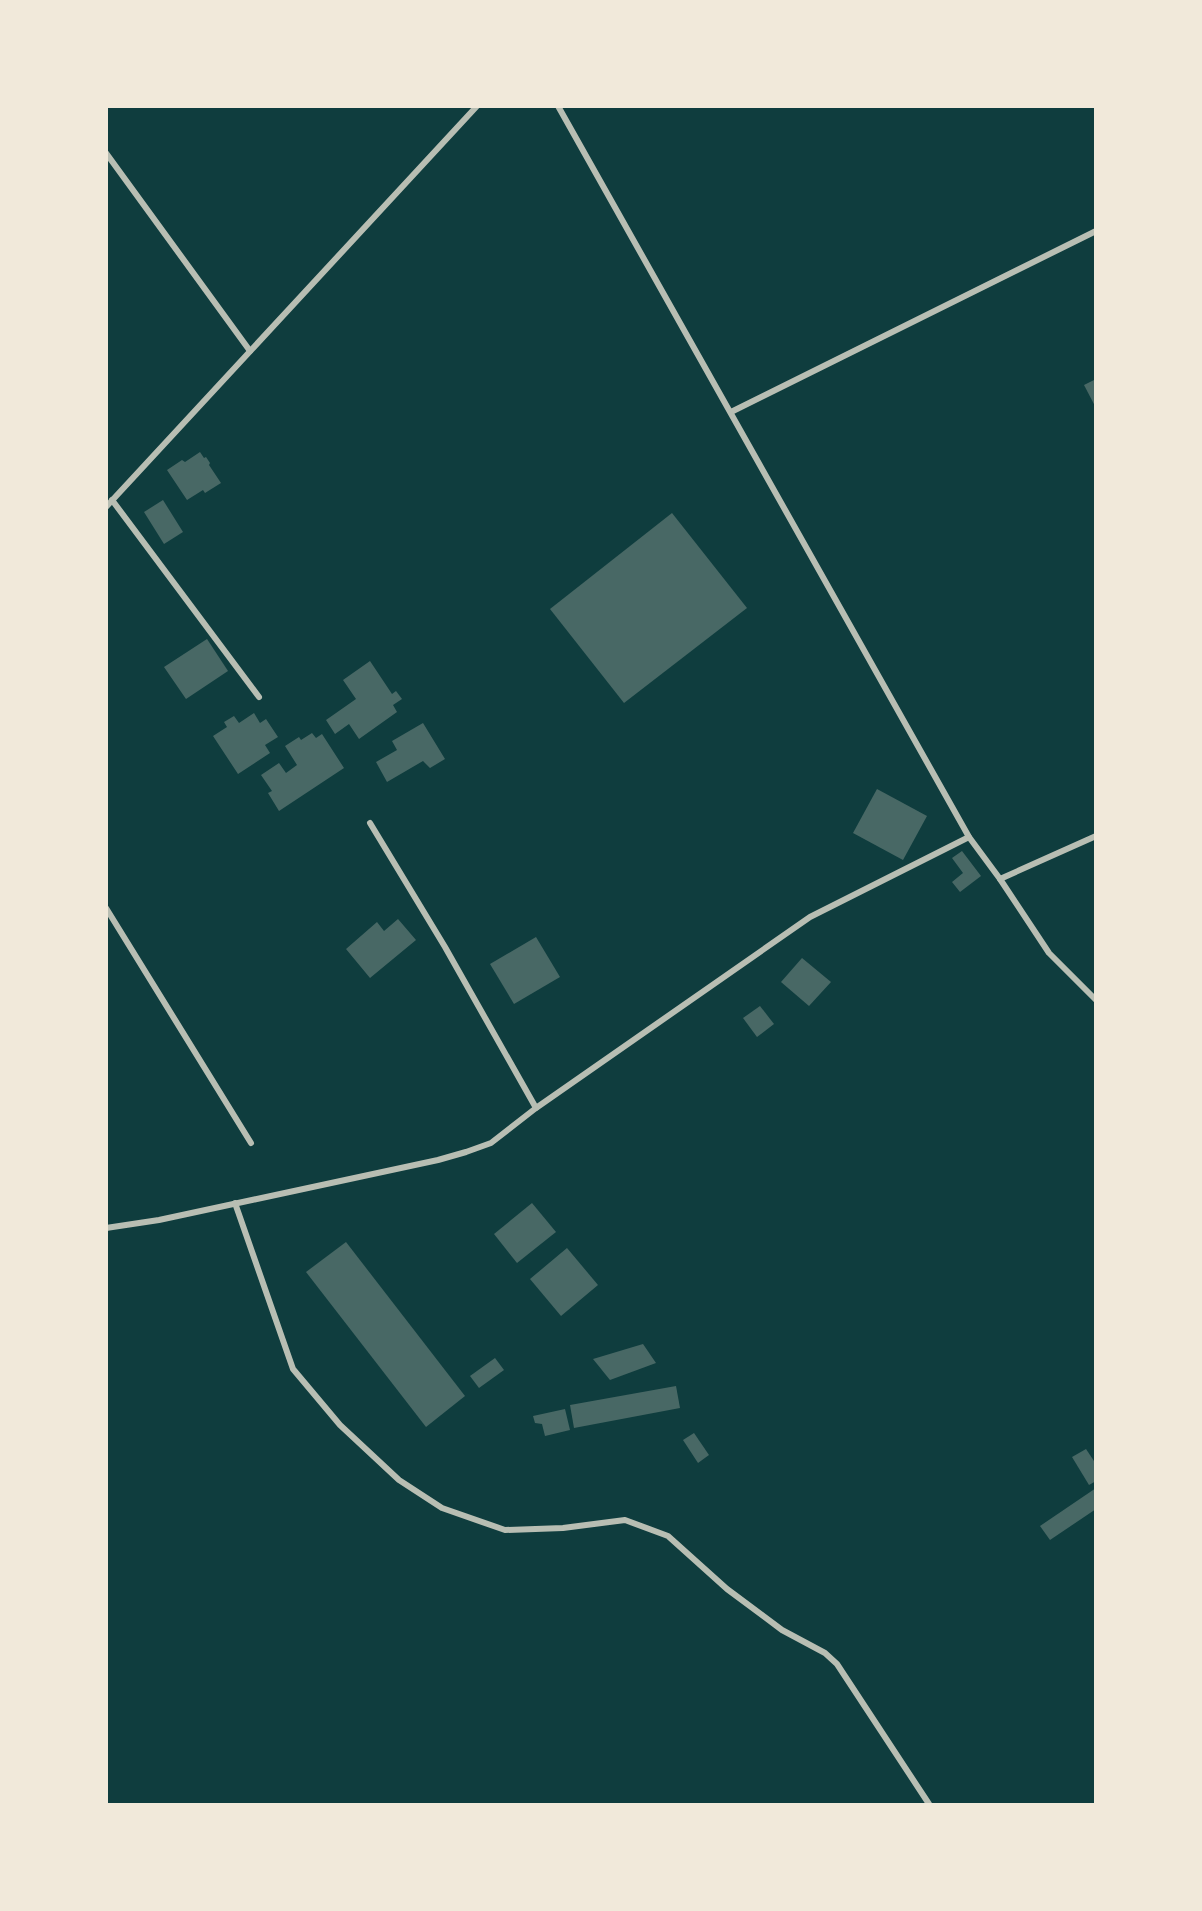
<svg xmlns="http://www.w3.org/2000/svg" width="1202" height="1911" viewBox="0 0 1202 1911" font-family="Bitter,serif">
<style>
.building{fill:#486865}
.lines{fill:none;stroke-linecap:round;stroke-linejoin:round}
.minor{stroke:#b8beb3;stroke-width:6}
</style>
<rect width="100%" height="100%" fill="#0f3d3e"/>
<g class="building">
<polygon points="1096,379 1096,408 1084,385"/>
<polygon points="200,452 204,458 206,457 210,463 209,465 221,483 205,493 203,490 187,500 167,470 182,460 185,462"/>
<polygon points="163,500 183,532 164,544 144,512"/>
<polygon points="672,513 747,608 624,703 550,609"/>
<polygon points="207,639 228,671 186,699 164,667"/>
<polygon points="370,661 392,694 396,691 402,699 393,705 397,712 359,739 349,724 335,734 326,720 356,699 343,680"/>
<polygon points="254,713 260,723 266,719 278,737 265,745 270,753 238,774 213,736 227,727 224,722 234,716 239,723"/>
<polygon points="423,723 445,759 430,768 423,761 387,782 376,762 397,750 392,741"/>
<polygon points="312,733 316,738 322,734 344,768 279,811 268,793 272,791 261,775 279,763 286,773 297,765 285,746 299,737 301,740"/>
<polygon points="877,789 927,816 903,860 853,833"/>
<polygon points="962,851 981,876 960,892 952,882 963,873 952,858"/>
<polygon points="398,919 416,940 370,978 346,949 377,922 384,931"/>
<polygon points="536,937 560,977 514,1004 490,964"/>
<polygon points="802,958 831,982 809,1006 781,982"/>
<polygon points="760,1006 774,1024 757,1037 743,1018"/>
<polygon points="532,1203 556,1232 517,1263 494,1234"/>
<polygon points="346,1242 465,1396 426,1427 306,1272"/>
<polygon points="567,1248 598,1285 561,1316 530,1279"/>
<polygon points="643,1344 656,1363 610,1380 593,1359"/>
<polygon points="495,1358 504,1370 479,1388 470,1376"/>
<polygon points="676,1386 680,1408 574,1428 570,1405"/>
<polygon points="565,1409 570,1430 545,1436 542,1424 535,1423 533,1416"/>
<polygon points="694,1433 709,1455 698,1463 683,1440"/>
<polygon points="1086,1449 1096,1464 1096,1481 1089,1485 1072,1457"/>
<polygon points="1096,1488 1096,1509 1050,1540 1040,1526"/>
</g>
<g class="lines">
<g class="minor">
<polyline points="558,106 969,837 1000,879 1049,953 1096,1000"/>
<polyline points="106,153 250,351"/>
<polyline points="731,412 1096,231"/>
<polyline points="112,500 259,697"/>
<polyline points="106,507 477,106"/>
<polyline points="370,823 445,947 536,1108"/>
<polyline points="1000,879 1096,836"/>
<polyline points="106,908 251,1143"/>
<polyline points="235,1203 293,1369 340,1425 399,1480 442,1508 505,1530 563,1528 625,1520 668,1536 727,1589 782,1630 825,1653 837,1664 929,1804"/>
<polyline points="106,1228 159,1220 438,1160 466,1152 491,1143 536,1108 810,917 969,837"/>
</g>
</g>
<rect width="1202" height="1911" fill="none" stroke="#f1e9da" stroke-width="216"/>
</svg>
